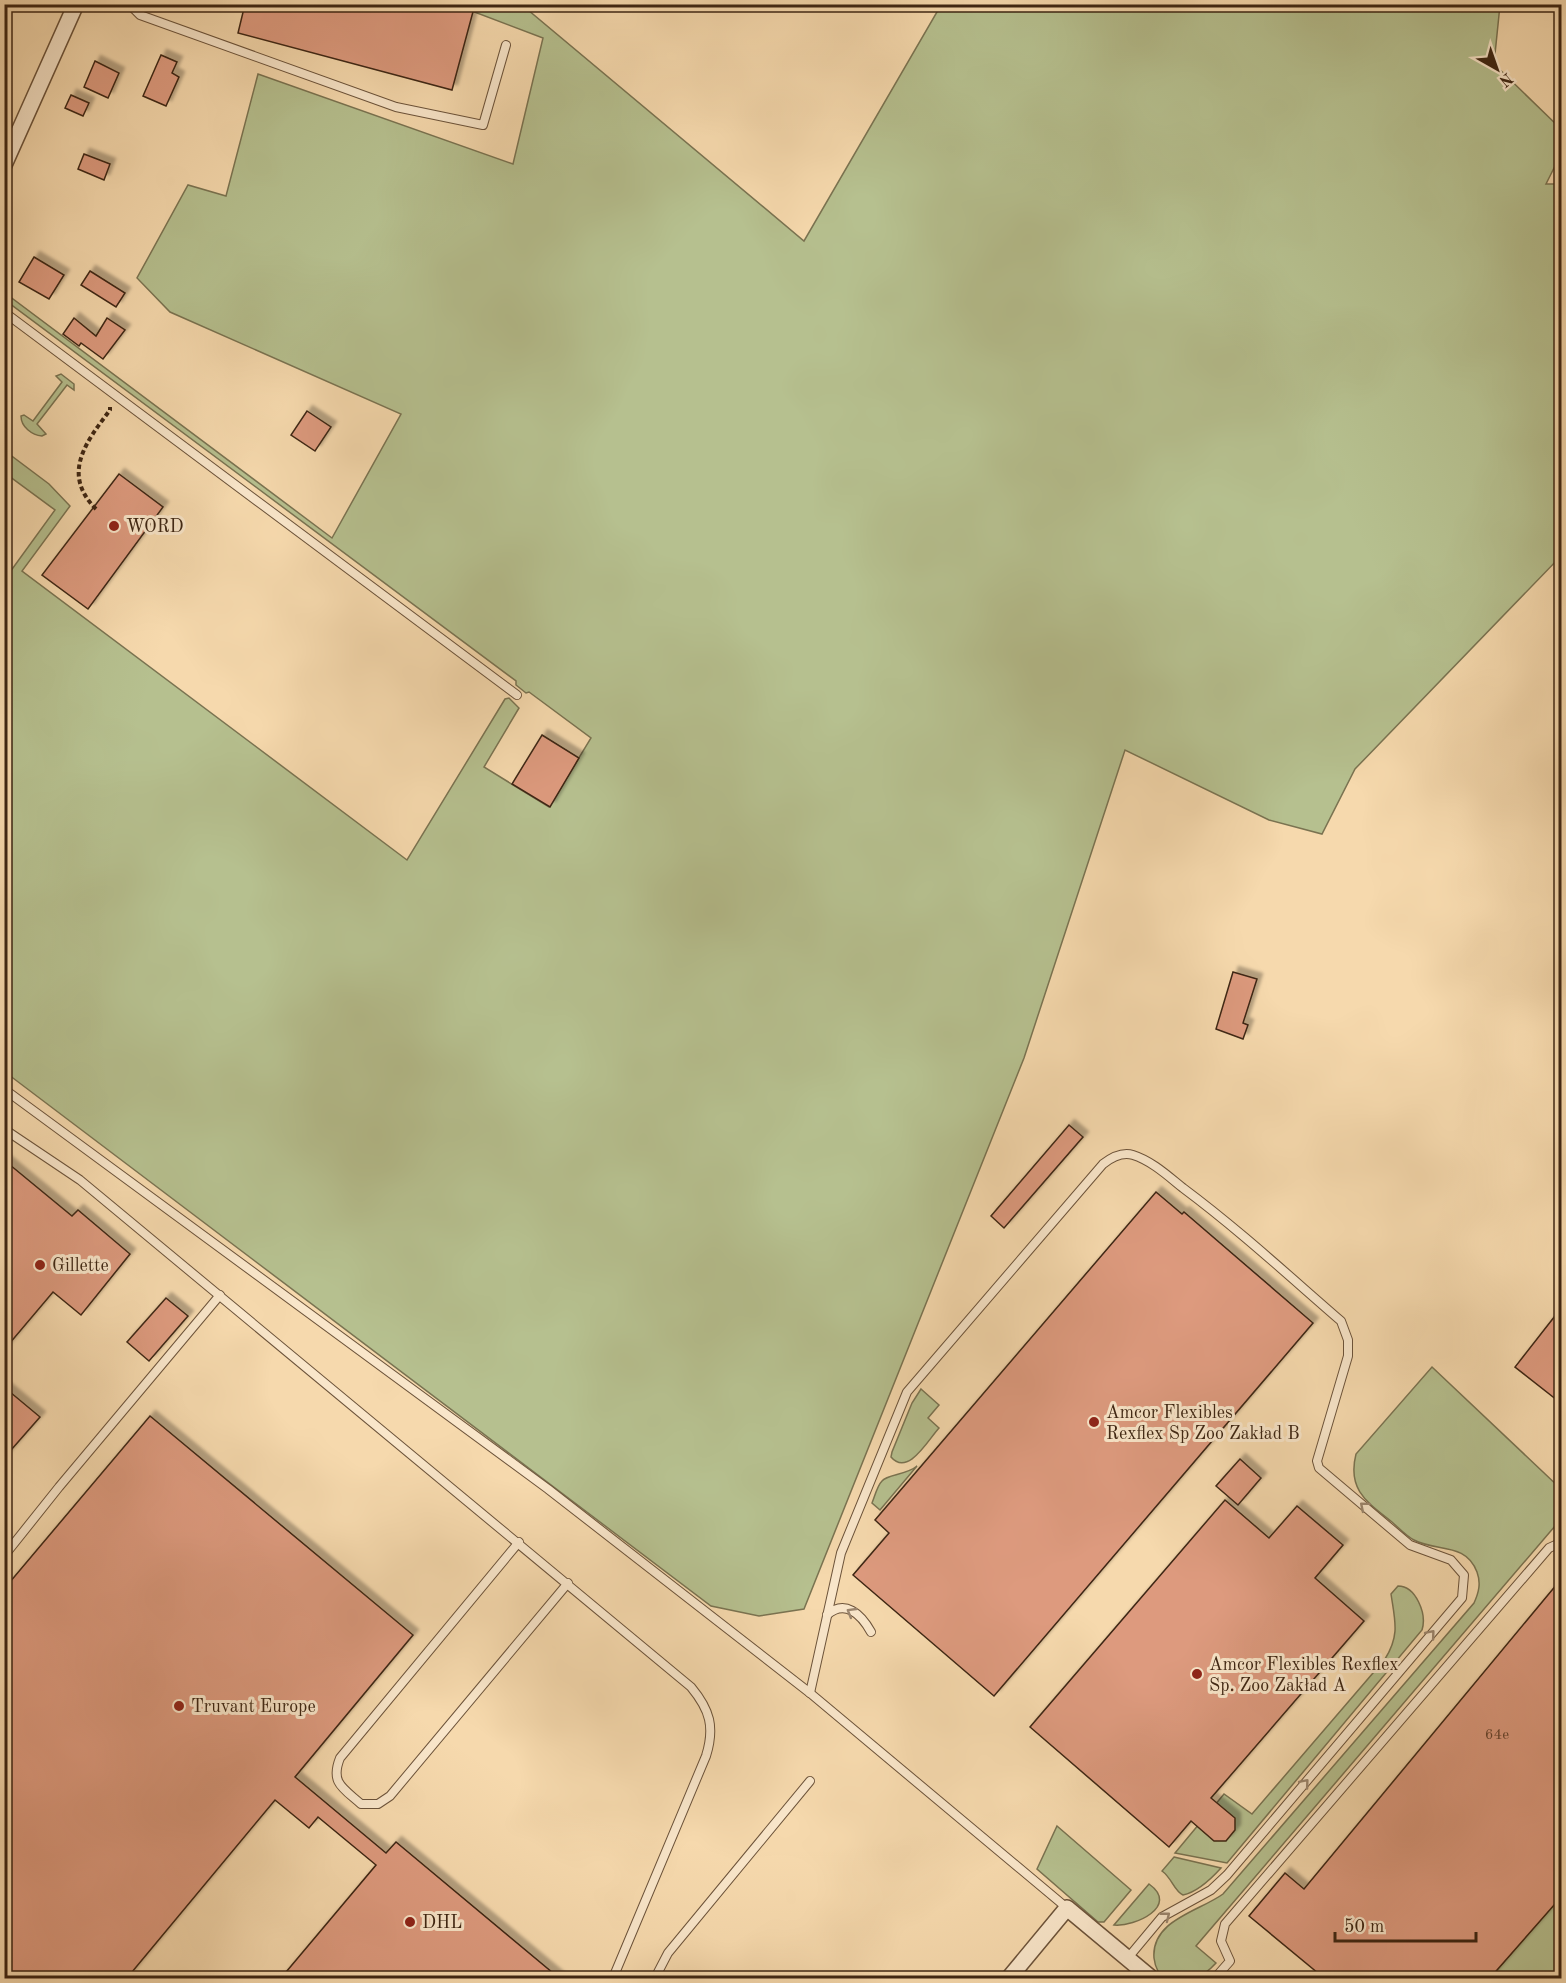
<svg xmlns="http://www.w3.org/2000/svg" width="1566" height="1983" viewBox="0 0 1566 1983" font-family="'Old Standard TT',serif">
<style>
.green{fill:#b6c08f;stroke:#7a7351;stroke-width:1.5}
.building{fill:#dd9a7e;stroke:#3e2613;stroke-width:1.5;filter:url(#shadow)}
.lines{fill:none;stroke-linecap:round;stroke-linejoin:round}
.service-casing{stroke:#6c533a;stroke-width:10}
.minor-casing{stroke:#6c533a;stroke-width:18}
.path{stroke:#3e2613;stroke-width:4;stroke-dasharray:4.5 3;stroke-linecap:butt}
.service{stroke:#f9e6ca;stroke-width:8}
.minor{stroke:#f9e6ca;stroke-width:15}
.oneway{stroke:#9c866e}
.poi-dot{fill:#8f2418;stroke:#f9e6ca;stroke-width:2}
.labels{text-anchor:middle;stroke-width:6;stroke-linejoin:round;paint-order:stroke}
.number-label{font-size:15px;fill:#66432e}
.poi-label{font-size:18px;fill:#3e2613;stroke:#f9e6ca;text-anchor:start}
</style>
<defs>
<filter id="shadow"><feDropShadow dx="5.5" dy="-5.5" stdDeviation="1.5" flood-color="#0004"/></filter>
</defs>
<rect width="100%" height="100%" fill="#f6d9ad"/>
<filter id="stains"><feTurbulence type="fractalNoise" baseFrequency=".00333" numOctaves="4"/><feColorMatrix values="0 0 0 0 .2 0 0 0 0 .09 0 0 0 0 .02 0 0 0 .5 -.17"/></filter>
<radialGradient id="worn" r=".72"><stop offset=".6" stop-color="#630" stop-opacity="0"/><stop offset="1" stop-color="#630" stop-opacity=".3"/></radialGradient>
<g class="green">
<polygon points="456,5 522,5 804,241 941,5 1500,5 1494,64 1561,129 1561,154 1546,184 1562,184 1561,556 1355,769 1322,834 1269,820 1125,750 1024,1058 804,1609 759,1616 711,1606 5,1072 4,569 10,572 55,510 5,473 5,451 49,484 70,506 22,571 407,860 505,699 509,698 519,708 484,767 549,807 591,738 529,692 526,693 516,685 516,681 5,300 5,293 332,538 401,414 170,312 137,278 188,185 226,196 258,74 513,164 543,38"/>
<path d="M61,374l13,10v6l-7,-5 -30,39 9,10 -4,2c-10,-1 -21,-9 -21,-20l3,-1 9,6 29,-39 -6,-6z"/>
<path d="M1432,1367l129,122v30l-365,427 20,17c-17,19 -28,16 -51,15 -7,-4 -10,-12 -11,-20 -3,-38 46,-47 69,-64l251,-291c5,-11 7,-20 3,-31 -11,-30 -41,-20 -63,-32 -8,-4 -15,-12 -22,-18 -25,-20 -45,-32 -36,-68z"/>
<path d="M921,1389l18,16 -11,13 11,10c-11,12 -31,49 -48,29l1,-5 20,-49z"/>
<path d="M917,1466l-37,44 -8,-7c3,-7 5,-17 10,-22 5,-7 25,-6 35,-15z"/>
<path d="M1398,1586c18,0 29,28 24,44l-195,233 -52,-10 49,-59 28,20 133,-155c15,-24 10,-38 6,-65z"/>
<polygon points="1057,1826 1131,1890 1104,1922 1098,1922 1037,1869"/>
<path d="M1174,1857l47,11c-10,11 -23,24 -38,27 -9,-4 -11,-17 -21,-24z"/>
<path d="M1149,1884c31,22 -14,43 -35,41z"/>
<polygon points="1561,1896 1560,1978 1490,1978"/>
</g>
<g class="building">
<polygon points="245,4 460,4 474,8 452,90 238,33"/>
<polygon points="161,55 177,62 172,73 179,77 166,106 143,96"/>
<polygon points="95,61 119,73 108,98 84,87"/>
<polygon points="71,95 89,103 83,116 65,108"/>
<polygon points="84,154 110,164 104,180 78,169"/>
<polygon points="34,257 64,275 49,299 19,282"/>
<polygon points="90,271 125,293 116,307 81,285"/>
<polygon points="74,318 96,336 107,318 125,330 103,359 81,343 79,346 63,334"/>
<polygon points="307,411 331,427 315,451 291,435"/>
<polygon points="119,474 163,507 88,609 42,575"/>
<polygon points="542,735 579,758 550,807 512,784"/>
<polygon points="1233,972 1257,979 1243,1023 1248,1025 1243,1039 1216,1029"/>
<polygon points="1069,1125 1083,1137 1004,1228 991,1216"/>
<polygon points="4,1160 72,1216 78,1210 130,1254 81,1315 53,1292 4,1350"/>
<polygon points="1156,1192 1182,1214 1184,1212 1313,1323 994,1696 853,1575 889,1533 875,1520"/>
<polygon points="166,1298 188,1316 149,1361 127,1342"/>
<polygon points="1562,1307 1562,1404 1515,1367"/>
<polygon points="4,1387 40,1417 4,1458"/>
<polygon points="150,1416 413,1635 295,1777 386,1853 396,1842 559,1978 281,1978 376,1865 318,1817 309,1828 275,1800 127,1978 4,1978 4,1589"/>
<polygon points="1240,1459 1261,1478 1238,1505 1216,1486"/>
<polygon points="1225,1500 1269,1538 1297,1506 1343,1545 1315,1578 1364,1621 1211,1798 1235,1818 1235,1830 1226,1841 1214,1841 1191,1821 1169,1847 1030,1727"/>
<polygon points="1562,1578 1562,1896 1490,1978 1324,1978 1249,1916 1285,1873 1304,1889"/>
</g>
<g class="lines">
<g class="service-casing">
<g id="service">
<polyline points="129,4 140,15 396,107 483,125 506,45"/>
<polyline points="4,312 517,695"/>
<polyline points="4,1089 548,1489 810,1693 1067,1908"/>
<path d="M4,1129l76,51 611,507c19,23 24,40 15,69l-93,222"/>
<path d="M519,1542l-179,216c-10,25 3,30 21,46h17l12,-8 178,-213"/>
<polyline points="4,1556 59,1487 220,1295"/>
<path d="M827,1615c18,-16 34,-1 44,17"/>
<path d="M810,1693l31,-140 66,-161 196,-228c9,-7 20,-12 30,-9 19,6 35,21 50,33 55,41 106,88 158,133l7,19v16l-31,105 2,7 91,77 41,15 13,15 -2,23 -235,277 -16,15 -49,27 -35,42"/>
<polyline points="655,1978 668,1953 810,1781"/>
<polyline points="1215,1978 1230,1961 1221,1941 1225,1924 1549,1548 1562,1542"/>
</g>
</g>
<g class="minor-casing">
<g id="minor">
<polyline points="4,165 76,4"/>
<polyline points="1009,1978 1067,1908 1151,1978"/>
</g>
</g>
<path class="path" d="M96,509c-35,-35 -10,-67 14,-99v-3"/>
<use href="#service" class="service"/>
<use href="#minor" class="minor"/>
</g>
<defs><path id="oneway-chevron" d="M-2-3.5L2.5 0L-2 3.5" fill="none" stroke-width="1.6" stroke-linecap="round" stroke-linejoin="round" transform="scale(1.5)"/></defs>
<g class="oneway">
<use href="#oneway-chevron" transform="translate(1364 1506) rotate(-140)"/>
<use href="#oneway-chevron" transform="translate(851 1612) rotate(-149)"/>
<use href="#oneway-chevron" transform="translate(1431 1634) rotate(-50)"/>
<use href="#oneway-chevron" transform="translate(1305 1783) rotate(-50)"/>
<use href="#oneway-chevron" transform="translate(1166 1916) rotate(-38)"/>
</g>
<g class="poi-dot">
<circle cx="114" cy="526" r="6"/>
<circle cx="40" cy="1265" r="6"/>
<circle cx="1094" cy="1422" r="6"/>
<circle cx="1197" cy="1674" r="6"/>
<circle cx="179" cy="1706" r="6"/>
<circle cx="410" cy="1922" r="6"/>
</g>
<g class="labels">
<g class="number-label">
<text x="1497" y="1739">64e</text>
</g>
<g class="poi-label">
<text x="126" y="532">WORD</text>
<text x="52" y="1271">Gillette</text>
<text x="1106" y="1418">Amcor Flexibles<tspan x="1106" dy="21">Rexflex Sp Zoo Zakład B</tspan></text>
<text x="1209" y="1670">Amcor Flexibles Rexflex<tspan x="1209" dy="21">Sp. Zoo Zakład A</tspan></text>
<text x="191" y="1712">Truvant Europe</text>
<text x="422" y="1928">DHL</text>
</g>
</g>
<rect width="1566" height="1983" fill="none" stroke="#f6d9ad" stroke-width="24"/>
<rect x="6" y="6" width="1554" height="1971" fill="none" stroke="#3e2613" stroke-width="3"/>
<rect x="12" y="12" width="1542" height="1959" fill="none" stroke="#3e2613" stroke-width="1.5"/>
<g transform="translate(1497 69) rotate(140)" stroke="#f9e6ca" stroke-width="4.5" paint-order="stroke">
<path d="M0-4.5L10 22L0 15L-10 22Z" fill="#3e2613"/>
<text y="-9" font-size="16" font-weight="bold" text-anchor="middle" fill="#3e2613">N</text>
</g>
<path d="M1335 1932v9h141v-9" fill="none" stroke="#3e2613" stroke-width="3"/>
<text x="1344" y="1932" font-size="18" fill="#3e2613" stroke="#f9e6ca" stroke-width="4.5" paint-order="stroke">50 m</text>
<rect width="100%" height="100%" filter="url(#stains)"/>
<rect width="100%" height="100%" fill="url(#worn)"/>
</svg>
